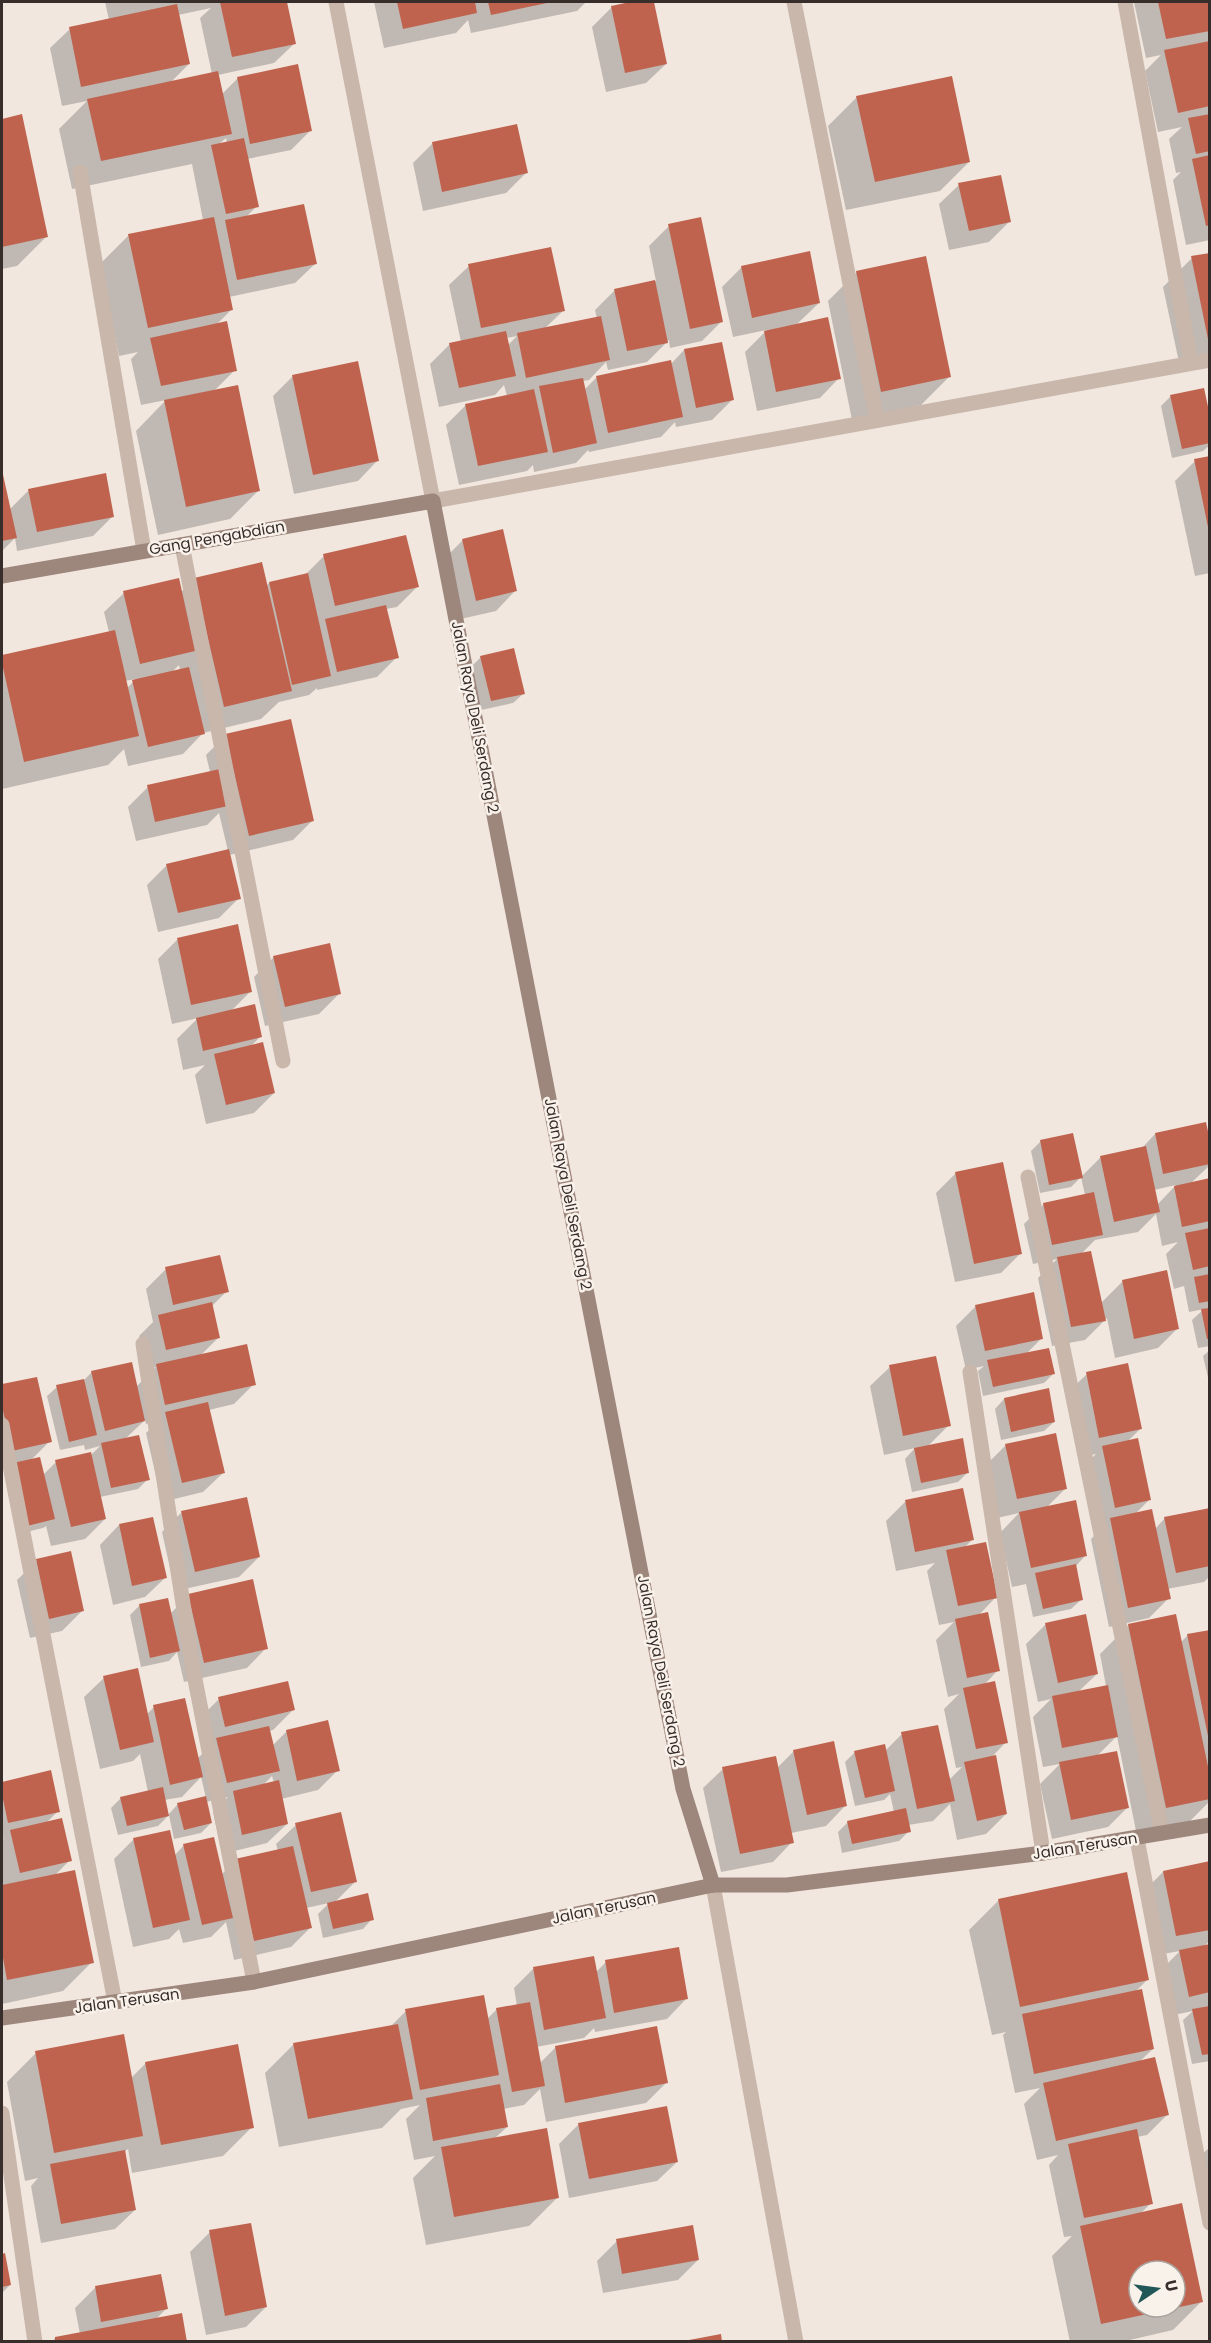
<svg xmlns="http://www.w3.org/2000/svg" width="1211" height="2343" viewBox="0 0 1211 2343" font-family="Poppins,sans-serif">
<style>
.shadow{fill:#0003;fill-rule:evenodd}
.building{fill:#bf634f}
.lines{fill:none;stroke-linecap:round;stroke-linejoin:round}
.lane{stroke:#c9b7ab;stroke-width:15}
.street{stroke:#c9b7ab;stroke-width:15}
.secondary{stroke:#9d867c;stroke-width:15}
.labels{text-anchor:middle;stroke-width:5;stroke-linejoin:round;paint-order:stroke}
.street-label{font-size:15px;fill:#372d2a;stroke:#f9f2eb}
</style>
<rect width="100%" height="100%" fill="#f1e7df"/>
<g class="shadow">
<path d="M105,2h180l9,42 -20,19 -56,12 4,19 15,-15 60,-13 14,64 -20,20 -44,9 10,47 -11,11 69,47 -20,19 -66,14 2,13 -15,15 19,45 -21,21 45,99 -29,29 -72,16 -22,-104 30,-31 -25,5 -10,-46 7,-7 -19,4 -19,-92 29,-29 74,-15 -11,-56 -120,25 -13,-60 28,-28 -25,5 -12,-58 20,-19 39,-9zM211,8l-11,10 12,56 -42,9 19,-19 -11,-49zM226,138l1,5 -9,2z"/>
<polygon points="374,2 586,2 577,11 471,33 468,20 456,33 384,48"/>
<polygon points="638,2 653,2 666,64 646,83 606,92 592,27 612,7"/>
<polygon points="1134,2 1210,2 1210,240 1186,245 1173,180 1181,172 1176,173 1169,139 1182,127 1158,132 1145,71 1161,55 1146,58"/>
<polygon points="857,97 969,162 940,191 846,210 828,126"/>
<polygon points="21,116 46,237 17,266 2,269 2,120"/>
<polygon points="433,143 526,173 506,193 423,211 413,163"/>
<polygon points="959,185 1009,222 989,242 949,250 939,204"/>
<path d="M669,226l53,95 -20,20 -32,7 -1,-8 -22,22 -39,8 -2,-8 -17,18 -6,1 1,9 12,-12 74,-13 14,-15 36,-7 12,57 -20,20 -36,7 -1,-5 -14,15 -72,15 -1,-2 -12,13 -42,9 -1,-7 -6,6 -68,14 -13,-60 20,-20 41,-9 -3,-11 -9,10 -56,12 -9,-43 20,-20 11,-2 -12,-57 20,-19 94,45 -19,18 53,-10 -2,-9 20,-20 41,-9 -7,-35zM517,336l-9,9 -2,-7z"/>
<polygon points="1210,254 1210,361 1180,367 1163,287 1192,258"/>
<polygon points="742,267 819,303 796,325 839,378 820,398 757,411 745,352 767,330 733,337 722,287"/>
<polygon points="857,272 950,376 921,405 852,420 828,301"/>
<polygon points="293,376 377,461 358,481 294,494 273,396"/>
<polygon points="1171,396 1210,424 1210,445 1203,451 1172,458 1161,406"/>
<polygon points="1210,458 1210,573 1195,576 1175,481 1195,461"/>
<polygon points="2,472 9,510 29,490 113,516 93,536 17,551 15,538 2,551"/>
<polygon points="463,540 515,591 496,611 456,620 443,560"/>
<path d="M324,556l93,31 -20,20 -11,2 11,48 -20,20 -60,13v-2l-8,7 -30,7 -18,17 -58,14 -20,21 -55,12 -4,-17 -16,16 -106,24v-132l107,-25 -5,-20 20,-19h56l15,-14 71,8 3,-4 35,-7zM179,665l1,6 -9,2zM136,679l-9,9 -2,-7z"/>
<polygon points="481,657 523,694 513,703 481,710 471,667"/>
<polygon points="226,735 312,821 293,840 229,855 239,898 219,918 158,932 147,885 167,865 228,851 219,813 207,825 136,841 128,807 148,787 210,772 206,755"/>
<polygon points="177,940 251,991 230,1012 261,1036 250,1047 274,1093 254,1113 206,1124 195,1075 205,1065 183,1070 177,1039 198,1018 172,1024 158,959"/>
<polygon points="274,957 339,994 319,1014 265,1026 254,977"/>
<path d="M1155,1134l55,15v16l-20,19 20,-4v166l-12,2 -6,-28 12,-11 -15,3 -5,-26 -10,3 -8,-35 12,-12 -16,4 -6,-32 -18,18 -43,8 -14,14 20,49 22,-22 54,48 -19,19 -43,10 -8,-40 -22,22 -33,6 -14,-68 19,-19 -24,5 -9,-40 20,-20 41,-9 -4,-18 -10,10 -31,6 -9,-42 10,-10 40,36 20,-20 40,-8zM1176,1185l-19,20 -3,-15z"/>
<polygon points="956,1173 1021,1253 1001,1273 955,1282 936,1193"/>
<polygon points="166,1269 227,1291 211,1307 218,1338 200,1356 254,1384 234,1404 209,1410 223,1473 203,1492 162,1502 146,1433 158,1421 146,1424 145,1420 125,1439 148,1479 138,1489 100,1497 105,1519 85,1539 51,1546 46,1526 43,1528 18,1534 14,1465 2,1467 2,1386 36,1379 50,1441 30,1461 43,1475 56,1462 90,1456 100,1446 85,1450 84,1445 60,1450 47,1396 57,1387 84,1380 92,1372 136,1387 156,1367 147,1369 139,1336 153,1322 146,1289"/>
<polygon points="976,1306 1042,1338 1026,1354 1054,1373 1044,1383 983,1396 978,1371 984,1366 966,1370 956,1326"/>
<polygon points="1210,1350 1210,1382 1209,1382 1203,1356"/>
<polygon points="890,1367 949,1425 928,1446 968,1472 958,1482 912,1492 905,1459 915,1448 884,1455 870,1386"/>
<polygon points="1087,1374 1140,1429 1127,1442 1149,1500 1135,1514 1155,1529 1165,1518 1210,1509 1210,1576 1204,1582 1167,1589 1169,1598 1149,1618 1109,1627 1091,1539 1105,1525 1083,1467 1096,1454 1080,1457 1067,1393"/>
<polygon points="1004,1399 1054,1422 1044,1431 1001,1440 995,1409"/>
<polygon points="1006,1445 1066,1488 1046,1508 1085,1556 1075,1567 1081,1600 1071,1609 1033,1617 1026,1584 1012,1587 1000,1533 1019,1513 997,1518 986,1465"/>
<polygon points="246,1498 259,1557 239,1577 175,1591 162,1532 181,1513"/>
<polygon points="905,1502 972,1540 964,1548 996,1597 978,1616 998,1670 984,1685 1006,1742 991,1758 1006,1814 986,1834 957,1840 950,1804 933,1821 908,1825 909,1831 899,1841 842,1853 838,1832 848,1822 894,1812 890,1794 884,1800 855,1806 845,1762 855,1752 885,1751 902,1734 949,1780 962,1767 956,1768 944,1709 959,1694 948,1697 936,1640 954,1622 939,1625 927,1571 935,1563 896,1571 886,1521"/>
<polygon points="119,1525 165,1578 145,1597 113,1605 100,1545"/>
<polygon points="37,1561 82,1611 62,1631 30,1638 17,1580"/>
<polygon points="189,1595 266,1648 247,1668 184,1682 177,1652 169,1661 141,1667 130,1615 139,1606 170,1614"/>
<polygon points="1046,1624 1097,1674 1078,1692 1106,1686 1100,1654 1130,1624 1180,1643 1188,1635 1210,1631 1210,1801 1184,1827 1137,1836 1117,1736 1097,1756 1128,1807 1108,1827 1052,1839 1040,1784 1060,1764 1043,1767 1033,1717 1051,1699 1038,1702 1026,1644"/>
<path d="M104,1678l43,36 7,-7 43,52 15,-15 -13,-25 20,-20 74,11 -20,20 -4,1 3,15 15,-15 51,39 -20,20 -37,9 6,25 -20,19 -45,11 -9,-42 15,-15 -22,5 5,21 -10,10 -27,6 -5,-24 -11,11 -40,9 -7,-27 10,-10 27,-6 -8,-38 -7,7 -33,8 -16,-72zM272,1776l2,7 -11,2zM201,1777l5,21 -28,6 -10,11 -4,-15 18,-3z"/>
<polygon points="794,1751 845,1806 826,1826 791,1833 792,1842 773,1862 721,1872 703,1788 723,1769 777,1768"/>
<polygon points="50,1772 58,1811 46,1823 70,1860 55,1875 92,1962 63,1991 2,2004 2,1841 4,1838 2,1839 2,1783"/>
<polygon points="296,1825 356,1881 334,1903 372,1919 363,1929 323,1938 318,1914 329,1903 306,1908 311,1927 291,1947 234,1960 226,1922 211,1937 183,1943 179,1929 169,1939 133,1947 114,1859 133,1840 175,1855 184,1845 221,1875 236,1860 278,1851 276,1844"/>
<polygon points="1210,1862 1210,1941 1204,1946 1210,1945 1210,2061 1192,2064 1183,2020 1193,2011 1169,2016 1160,1971 1180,1951 1157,1955 1143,1892 1163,1872"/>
<path d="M1125,1874l23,105 -13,13 18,57 -14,13 28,53 -20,20 -10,2 14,66 -10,10 61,88 -29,29 -52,12h-51l-18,-86 20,-20 -8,1 -15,-72 9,-10 -21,5 -13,-56 16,-16 -25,5 -12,-58 3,-3 -14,3 -23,-105 29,-29zM1139,2271h36v36h-36z"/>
<polygon points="606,1962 686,1999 667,2019 595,2032 594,2028 584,2038 536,2047 540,2063 556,2047 666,2083 646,2103 546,2122 540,2089 524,2105 503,2109 507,2127 494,2139 558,2197 529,2226 426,2245 413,2178 435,2156 414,2160 406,2119 420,2105 401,2109 382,2128 279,2147 265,2073 294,2044 390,2027 406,2011 487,2019 497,2009 517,2006 514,1988 533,1969 596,1972"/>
<polygon points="36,2053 131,2078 146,2063 252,2127 223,2156 132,2173 128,2149 124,2152 135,2210 115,2229 41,2243 31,2186 38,2178 25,2181 7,2082"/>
<polygon points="579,2124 677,2162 657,2181 569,2198 559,2144"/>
<polygon points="1210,2147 1210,2206 1196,2160"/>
<polygon points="210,2232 266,2307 246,2327 206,2335 190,2252"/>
<polygon points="617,2241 698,2260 678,2280 603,2293 597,2261"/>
<polygon points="2,2255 4,2255 10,2285 2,2293"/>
<polygon points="160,2276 166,2309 155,2320 185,2342 52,2342 55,2338 80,2334 75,2308 95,2288"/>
</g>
<g class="building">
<polygon points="220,2 287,2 296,44 232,57"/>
<polygon points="397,2 475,2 477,13 403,29"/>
<polygon points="488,2 547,2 547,3 491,15"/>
<polygon points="630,2 654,2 667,64 625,73 611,6"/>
<polygon points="1158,2 1210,2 1210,31 1166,39"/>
<polygon points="177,4 190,64 81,87 69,27"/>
<polygon points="1210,41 1210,106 1178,113 1164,50"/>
<polygon points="298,64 312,131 250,144 237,77"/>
<polygon points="218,71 232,134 101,161 87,99"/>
<polygon points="952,76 970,162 875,182 856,96"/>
<polygon points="22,114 48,237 2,247 2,119"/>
<polygon points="1210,114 1210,151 1196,154 1188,118"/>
<polygon points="517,124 528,173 442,192 432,142"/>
<polygon points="244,138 259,207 226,214 211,145"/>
<polygon points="1210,155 1210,225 1206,226 1192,159"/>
<polygon points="1001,175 1011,222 969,231 958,183"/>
<polygon points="304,204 317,264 237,280 225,220"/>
<polygon points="214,217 233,310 148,328 128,234"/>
<polygon points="701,217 723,322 690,329 668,224"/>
<polygon points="551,247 565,311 481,328 468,264"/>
<polygon points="810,251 820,303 752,318 741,266"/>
<polygon points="1210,253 1210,339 1208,339 1191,256"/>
<polygon points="926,256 951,377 881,392 856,271"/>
<polygon points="655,280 668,343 627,351 614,289"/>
<polygon points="601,316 610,360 526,378 517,333"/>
<polygon points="828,317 841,379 776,392 764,331"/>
<polygon points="227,321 237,371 161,386 150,338"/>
<polygon points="506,331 516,376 459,388 449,343"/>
<polygon points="722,342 734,400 696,408 684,349"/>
<polygon points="671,360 683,417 608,433 596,376"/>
<polygon points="358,361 379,461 313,475 292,375"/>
<polygon points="583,378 597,443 553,453 539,386"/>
<polygon points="238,385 260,491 186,507 164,400"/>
<polygon points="1204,388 1210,416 1210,443 1182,449 1170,395"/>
<polygon points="534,389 548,452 478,466 465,404"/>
<polygon points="1210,456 1210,527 1208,527 1194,459"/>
<polygon points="2,470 17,538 2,541"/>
<polygon points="106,473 114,517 37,532 28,489"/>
<polygon points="503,529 517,591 476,601 462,539"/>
<polygon points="406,535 419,587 335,606 323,554"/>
<polygon points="262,562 292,691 224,707 194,578"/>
<polygon points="308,573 331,676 292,685 269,582"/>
<polygon points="179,578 195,651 140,664 123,591"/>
<polygon points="386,605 399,658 337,672 325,619"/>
<polygon points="115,630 139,736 24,762 2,663 2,655"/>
<polygon points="514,648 525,694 491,701 480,656"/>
<polygon points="189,667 205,734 148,747 132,680"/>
<polygon points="291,719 314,821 249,836 225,734"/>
<polygon points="220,769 228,806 155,822 147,785"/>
<polygon points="229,849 241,899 178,913 166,864"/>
<polygon points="238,924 252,992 191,1005 177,938"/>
<polygon points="330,943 341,994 285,1007 273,956"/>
<polygon points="255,1004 262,1037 203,1051 196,1018"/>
<polygon points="263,1042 275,1093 226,1105 214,1054"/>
<polygon points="1206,1122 1210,1141 1210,1164 1163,1174 1155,1133"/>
<polygon points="1073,1133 1083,1178 1049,1185 1040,1140"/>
<polygon points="1146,1146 1160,1212 1114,1222 1100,1156"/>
<polygon points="1003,1162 1022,1254 974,1264 955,1172"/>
<polygon points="1210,1178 1210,1221 1182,1227 1174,1186"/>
<polygon points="1094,1192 1103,1235 1052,1245 1043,1203"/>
<polygon points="1210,1228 1210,1266 1193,1270 1185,1233"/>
<polygon points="1091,1251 1106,1321 1071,1327 1057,1257"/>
<polygon points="220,1255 229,1292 173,1305 165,1267"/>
<polygon points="1167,1270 1179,1329 1134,1339 1122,1280"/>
<polygon points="1210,1274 1210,1301 1199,1303 1194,1277"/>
<polygon points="1034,1292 1043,1339 985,1351 975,1305"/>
<polygon points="212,1302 220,1338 166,1350 158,1315"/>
<polygon points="1210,1308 1210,1339 1207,1339 1201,1309"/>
<polygon points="247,1344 256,1385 165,1405 156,1364"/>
<polygon points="1049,1348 1055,1374 993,1387 987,1360"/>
<polygon points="936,1356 951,1426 903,1436 889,1365"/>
<polygon points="132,1362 145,1421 105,1431 91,1371"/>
<polygon points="1128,1363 1142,1429 1099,1438 1086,1372"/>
<polygon points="37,1377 52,1442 12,1451 2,1406 2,1384"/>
<polygon points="84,1379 97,1435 69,1442 56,1385"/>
<polygon points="1049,1388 1055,1422 1011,1432 1004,1398"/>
<polygon points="208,1402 225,1473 182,1483 165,1412"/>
<polygon points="1056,1433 1067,1489 1017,1499 1005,1444"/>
<polygon points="139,1435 150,1480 111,1488 101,1443"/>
<polygon points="963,1438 969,1473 921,1483 914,1448"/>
<polygon points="1138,1438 1151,1500 1115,1508 1102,1446"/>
<polygon points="91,1452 106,1519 71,1527 55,1460"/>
<polygon points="40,1457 55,1519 27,1526 13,1463"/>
<polygon points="963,1488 974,1540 915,1552 905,1500"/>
<polygon points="247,1497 260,1557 195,1572 181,1511"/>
<polygon points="1076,1500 1087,1556 1031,1568 1019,1512"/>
<polygon points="1210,1508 1210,1566 1176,1573 1164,1517"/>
<polygon points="1152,1509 1171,1599 1128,1608 1110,1518"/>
<polygon points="153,1517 167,1578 132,1586 119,1524"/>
<polygon points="986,1542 998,1598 958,1606 946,1550"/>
<polygon points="71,1551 84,1611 49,1619 36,1559"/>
<polygon points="1076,1564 1083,1600 1043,1609 1035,1573"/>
<polygon points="253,1579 268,1649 204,1663 188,1594"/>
<polygon points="168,1598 180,1651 150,1658 139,1604"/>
<polygon points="988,1612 1000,1671 967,1678 955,1619"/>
<polygon points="1086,1614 1098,1674 1058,1683 1045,1623"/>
<polygon points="1176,1614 1210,1776 1210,1799 1166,1808 1128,1624"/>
<polygon points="1210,1630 1210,1736 1208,1736 1187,1634"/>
<polygon points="138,1668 154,1742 120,1750 103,1676"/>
<polygon points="288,1681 295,1710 225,1727 218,1697"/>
<polygon points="995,1681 1008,1743 976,1749 963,1688"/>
<polygon points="1108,1685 1118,1737 1062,1748 1052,1696"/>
<polygon points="185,1698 203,1777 170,1785 153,1705"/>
<polygon points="328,1720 340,1771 297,1781 286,1730"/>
<polygon points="938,1725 955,1801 917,1809 901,1732"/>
<polygon points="269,1726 280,1771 227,1783 216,1738"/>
<polygon points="834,1741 847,1806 807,1815 793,1750"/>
<polygon points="885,1744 895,1791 865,1798 854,1751"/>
<polygon points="1117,1751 1129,1808 1071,1820 1059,1762"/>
<polygon points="996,1755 1007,1814 977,1821 964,1762"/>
<polygon points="776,1756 794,1843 740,1854 722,1767"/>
<polygon points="51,1770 60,1812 8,1823 2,1794 2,1782"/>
<polygon points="279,1780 288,1824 242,1835 233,1791"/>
<polygon points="163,1787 169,1816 127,1826 120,1797"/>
<polygon points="206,1796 212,1823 184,1830 177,1803"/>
<polygon points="906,1808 911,1832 852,1844 847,1821"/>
<polygon points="341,1812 357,1882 311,1892 295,1823"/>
<polygon points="62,1818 72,1861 20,1873 10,1830"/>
<polygon points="170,1830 190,1920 153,1928 133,1838"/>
<polygon points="214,1837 233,1918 202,1925 183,1844"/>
<polygon points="293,1846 312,1928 254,1941 235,1859"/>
<polygon points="1210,1861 1210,1930 1176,1936 1163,1871"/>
<polygon points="75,1870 94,1963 7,1980 2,1952 2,1885"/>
<polygon points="1127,1872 1149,1980 1020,2007 998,1899"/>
<polygon points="368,1893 374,1920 333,1929 327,1903"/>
<polygon points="1210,1944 1210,1992 1189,1997 1179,1950"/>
<polygon points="679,1947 688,1999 614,2013 605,1960"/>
<polygon points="594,1956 606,2018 544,2030 533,1967"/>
<polygon points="1142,1989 1154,2049 1034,2074 1022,2014"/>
<polygon points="484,1995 499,2075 420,2090 405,2009"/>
<polygon points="530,2002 545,2086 512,2092 496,2008"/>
<polygon points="1210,2006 1210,2054 1202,2055 1192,2009"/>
<polygon points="398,2024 413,2099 308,2119 293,2043"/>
<polygon points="657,2026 668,2083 565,2103 555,2046"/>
<polygon points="124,2034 143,2136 54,2153 35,2051"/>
<polygon points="238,2044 254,2128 161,2145 145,2062"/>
<polygon points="1155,2057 1169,2115 1056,2141 1043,2083"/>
<polygon points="500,2084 508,2127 433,2141 426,2098"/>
<polygon points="667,2106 678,2162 589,2179 578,2123"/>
<polygon points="547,2128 559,2198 454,2217 441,2147"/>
<polygon points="1137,2129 1153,2204 1084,2218 1068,2144"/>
<polygon points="125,2150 136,2210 61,2224 50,2164"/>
<polygon points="1182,2203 1203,2302 1175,2308 1175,2271 1139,2271 1139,2307 1175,2308 1101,2324 1080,2226"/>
<polygon points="251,2223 267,2307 225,2316 209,2230"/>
<polygon points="693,2225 699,2260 622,2274 616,2239"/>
<polygon points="5,2253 11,2285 2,2287 2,2254"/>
<polygon points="161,2274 168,2309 101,2322 95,2286"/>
<polygon points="182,2313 187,2342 55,2342 55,2337"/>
<polygon points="721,2334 722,2342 689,2342 689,2340"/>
</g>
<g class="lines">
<polyline class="lane" points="970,1372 1043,1853"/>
<g class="street">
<polyline points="336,2 433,501 1210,360"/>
<polyline points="794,2 877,420"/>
<polyline points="1125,2 1191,362"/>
<polyline points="80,172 144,551"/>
<polyline points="182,545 283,1061"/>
<polyline points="1028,1177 1162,1833"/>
<polyline points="143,1344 193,1669 254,1982"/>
<polyline points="2,1425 115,2002"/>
<polyline points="1137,1839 1210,2223"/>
<polyline points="713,1885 796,2342"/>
<polyline points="2,2113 35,2342"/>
</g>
<g class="secondary">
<polyline points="2,576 433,501 683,1789 713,1885"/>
<polyline points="2,2018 254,1982 713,1885 787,1885 1043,1853 1210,1825"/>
</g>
</g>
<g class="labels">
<g class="street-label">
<text transform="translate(217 538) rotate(-10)" y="5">Gang Pengabdian</text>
<text transform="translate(475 717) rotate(79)" y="5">Jalan Raya Deli Serdang 2</text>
<text transform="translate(568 1194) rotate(79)" y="5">Jalan Raya Deli Serdang 2</text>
<text transform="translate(661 1671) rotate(79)" y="5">Jalan Raya Deli Serdang 2</text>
<text transform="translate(1085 1846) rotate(-9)" y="5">Jalan Terusan</text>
<text transform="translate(604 1908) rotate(-12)" y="5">Jalan Terusan</text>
<text transform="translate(127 2001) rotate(-8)" y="5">Jalan Terusan</text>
</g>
</g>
<rect width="1211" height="2343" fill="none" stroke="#372d2a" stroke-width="6"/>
<g transform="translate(1157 2289) rotate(77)"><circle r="28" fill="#f9f2eb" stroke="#aba39e" stroke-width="1.5"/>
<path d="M0-4.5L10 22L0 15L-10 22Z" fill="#225757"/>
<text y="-9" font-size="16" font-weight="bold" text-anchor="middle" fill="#372d2a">U</text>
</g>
</svg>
